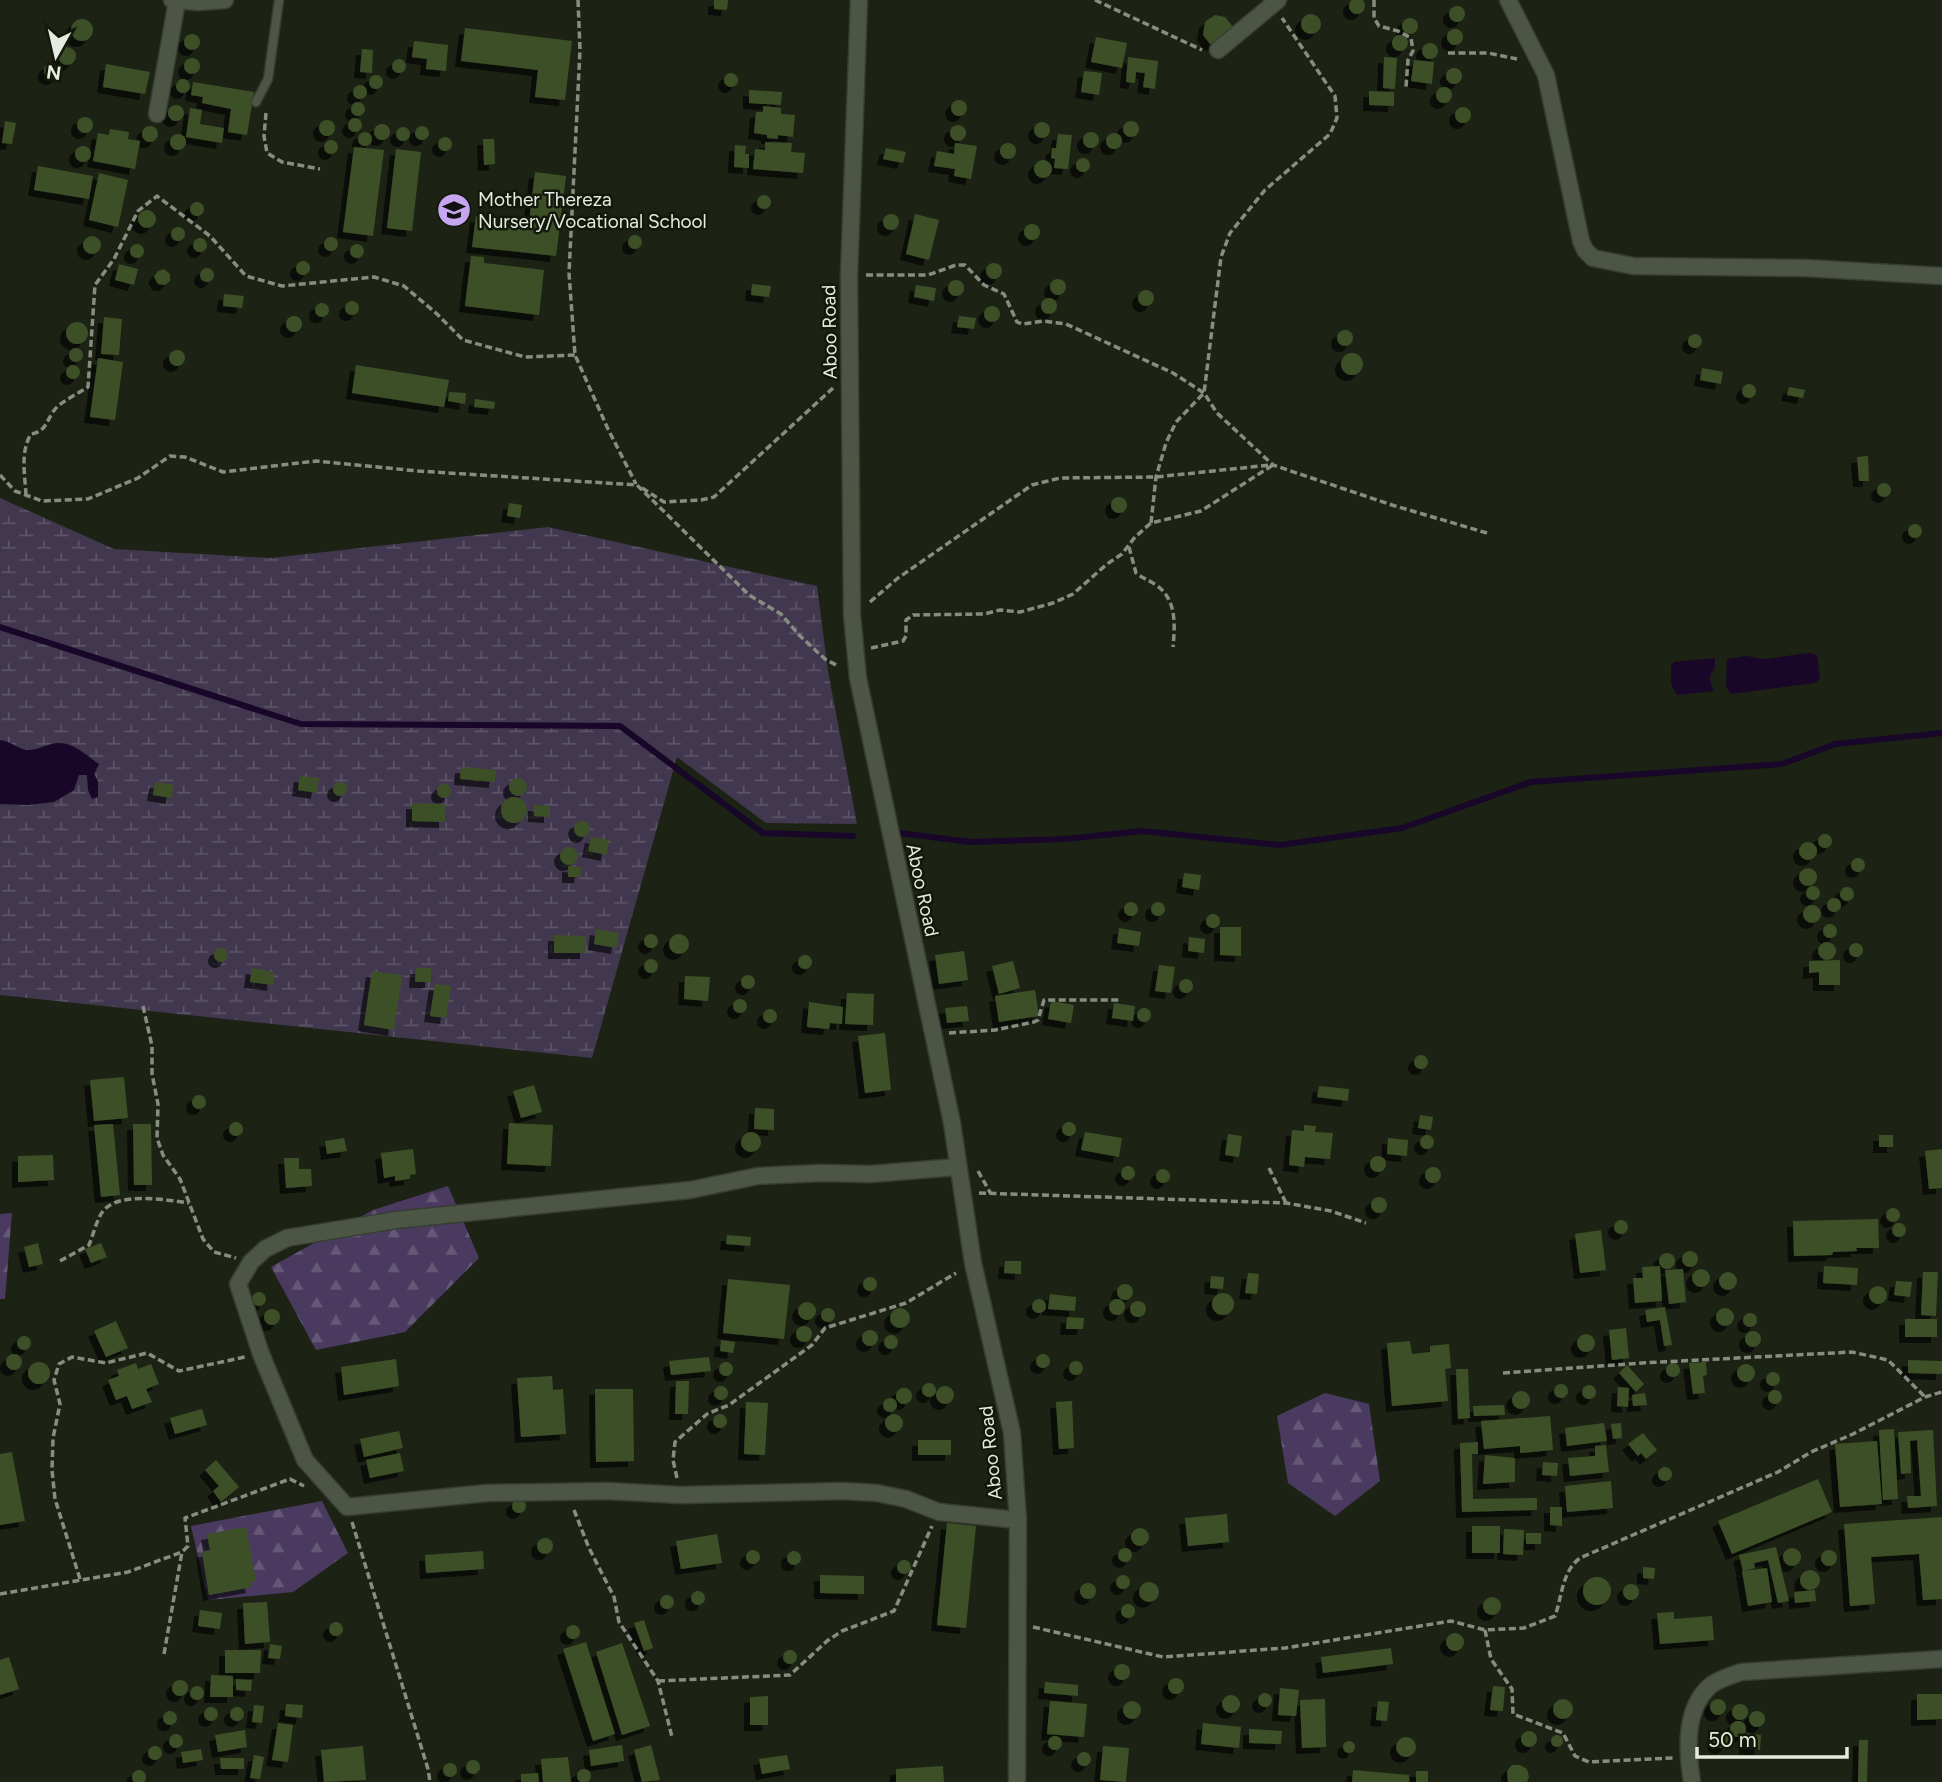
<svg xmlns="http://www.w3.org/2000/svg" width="1942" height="1782" viewBox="0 0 1942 1782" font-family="Figtree,sans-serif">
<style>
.forest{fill:url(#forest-firs)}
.wetland{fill:url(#wetland-marsh)}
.water{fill:#180728}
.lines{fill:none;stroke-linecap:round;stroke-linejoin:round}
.stream{stroke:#180728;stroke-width:6}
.building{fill:#3d5028;filter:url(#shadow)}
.service-casing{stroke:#373d33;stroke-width:11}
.minor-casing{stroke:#373d33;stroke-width:19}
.path{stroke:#888d82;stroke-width:3.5;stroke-dasharray:7 3.5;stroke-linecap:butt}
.service{stroke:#4d5545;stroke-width:8}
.minor{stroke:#4d5545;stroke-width:16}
.labels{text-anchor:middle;stroke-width:5;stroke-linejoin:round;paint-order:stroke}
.poi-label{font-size:19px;fill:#e6ebe1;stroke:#12190b;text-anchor:start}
.street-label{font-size:19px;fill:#e6ebe1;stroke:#12190b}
</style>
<defs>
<pattern id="forest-firs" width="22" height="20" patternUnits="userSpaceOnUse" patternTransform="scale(1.75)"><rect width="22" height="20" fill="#4b3a60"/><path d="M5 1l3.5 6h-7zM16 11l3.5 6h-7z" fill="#655776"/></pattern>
<pattern id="wetland-marsh" width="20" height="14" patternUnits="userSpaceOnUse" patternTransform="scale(1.75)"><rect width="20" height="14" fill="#41374e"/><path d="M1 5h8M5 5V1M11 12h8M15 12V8" fill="none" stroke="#5c5467"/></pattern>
<filter id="shadow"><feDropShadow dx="-6" dy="6" stdDeviation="0" flood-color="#0009"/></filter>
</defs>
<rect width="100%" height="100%" fill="#1c2214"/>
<g class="forest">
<polygon points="448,1186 479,1258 405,1332 316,1350 271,1267 373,1210"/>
<polygon points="12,1213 5,1299 0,1299 0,1214"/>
<polygon points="1325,1393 1369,1404 1380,1481 1335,1516 1288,1483 1277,1416"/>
<polygon points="322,1501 348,1553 293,1592 208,1600 191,1526"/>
</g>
<polygon class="wetland" points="0,498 114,549 271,558 548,527 817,586 828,671 857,824 766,823 677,757 592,1058 0,995"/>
<g class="water">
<polygon points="1809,653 1817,655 1820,678 1815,683 1731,694 1726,687 1727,659 1746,656 1765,659"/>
<polygon points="1715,658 1715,666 1709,678 1714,691 1677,695 1671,684 1671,666 1674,662"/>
<path d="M0,740c10,1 17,8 26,10 12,1 22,-7 33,-7 15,0 28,13 40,21l-5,10 4,7v16l-6,2 -4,-9 -1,-15h-8l-5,15 -20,12 -26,3 -28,-1z"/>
</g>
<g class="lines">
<g class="stream">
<polyline points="0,627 301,724 620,726 763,833 853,836"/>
<polyline points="900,833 970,842 1065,839 1142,831 1280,845 1402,828 1531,782 1782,764 1835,744 1942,733"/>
</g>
</g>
<g class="building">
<circle cx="1357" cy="6" r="8"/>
<polygon points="714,0 728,0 727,10 714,9"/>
<circle cx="1457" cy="14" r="8"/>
<circle cx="1311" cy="24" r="10"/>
<polygon points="1215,15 1225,17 1233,27 1221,46 1210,44 1203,35 1205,22"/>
<circle cx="1410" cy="26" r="8"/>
<circle cx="82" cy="30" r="11"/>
<polygon points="465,28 572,41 565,100 535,97 538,70 461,61"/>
<circle cx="1455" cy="37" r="8"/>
<circle cx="192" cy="42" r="8"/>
<circle cx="1400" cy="43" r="8"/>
<polygon points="1096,37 1127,43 1122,68 1091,62"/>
<polygon points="414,41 448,45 446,71 426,69 427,59 412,57"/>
<circle cx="1430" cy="51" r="8"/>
<circle cx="67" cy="56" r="9"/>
<polygon points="362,49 373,50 372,73 360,72"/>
<polygon points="1128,57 1158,61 1155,89 1143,87 1145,73 1136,72 1135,83 1126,82"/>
<polygon points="1384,57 1397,58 1395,89 1383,88"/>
<circle cx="192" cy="66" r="8"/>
<circle cx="399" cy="66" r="7"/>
<polygon points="1414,60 1434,62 1432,84 1411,81"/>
<circle cx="52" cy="71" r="8"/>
<polygon points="106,64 150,72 145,94 103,87"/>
<circle cx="1454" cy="76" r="8"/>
<polygon points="1084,71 1102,73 1099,95 1081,92"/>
<circle cx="731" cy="80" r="7"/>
<circle cx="376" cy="82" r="7"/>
<circle cx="183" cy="86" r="7"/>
<polygon points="193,82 254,92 247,135 228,132 231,109 202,103 203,97 191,95"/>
<circle cx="360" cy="92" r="7"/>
<circle cx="1444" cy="95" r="8"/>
<polygon points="749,90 782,92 781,105 749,103"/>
<polygon points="1369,91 1394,92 1394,106 1369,105"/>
<circle cx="959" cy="108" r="8"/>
<circle cx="358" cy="109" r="7"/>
<circle cx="176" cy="113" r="8"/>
<polygon points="763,106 781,108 781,114 795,115 793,137 778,135 778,139 767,138 767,135 754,133 756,112 763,112"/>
<circle cx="1463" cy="115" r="8"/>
<polygon points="190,108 202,110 200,124 224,128 222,143 186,137"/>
<circle cx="85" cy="125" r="8"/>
<circle cx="355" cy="125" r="7"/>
<circle cx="327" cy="128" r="8"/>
<polygon points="5,121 16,123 12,144 2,143"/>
<circle cx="1131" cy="129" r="8"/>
<circle cx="1042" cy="130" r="8"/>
<circle cx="382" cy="132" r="8"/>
<circle cx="958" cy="133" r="8"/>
<circle cx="150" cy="134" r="8"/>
<circle cx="422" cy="133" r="7"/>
<circle cx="403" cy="134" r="7"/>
<polygon points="110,129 129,132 128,139 140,141 135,169 93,161 98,133 109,135"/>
<circle cx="365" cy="139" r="7"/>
<circle cx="1091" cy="140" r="8"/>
<circle cx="1114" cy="141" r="8"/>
<polygon points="1058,134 1072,135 1068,169 1054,168 1055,159 1051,158 1052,148 1056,148"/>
<circle cx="178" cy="142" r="8"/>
<circle cx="445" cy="144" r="7"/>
<polygon points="483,139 494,139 495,164 484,165"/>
<circle cx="331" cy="147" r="7"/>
<polygon points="765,142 792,143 791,152 805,153 803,173 753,169 755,149 765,150"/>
<polygon points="955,143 977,146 971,179 954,176 955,169 934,166 937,151 954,154"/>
<circle cx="1008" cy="151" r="8"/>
<polygon points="735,145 746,146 745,154 749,154 749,168 734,167"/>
<circle cx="83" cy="154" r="8"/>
<polygon points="354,147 384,150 373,236 343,232"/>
<polygon points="886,148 906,152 903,163 883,159"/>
<polygon points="396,149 421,152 412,231 387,228"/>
<circle cx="1083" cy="165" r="7"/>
<circle cx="1043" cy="169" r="9"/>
<polygon points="38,166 93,176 89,199 34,190"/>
<polygon points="535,172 566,176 556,256 472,247 476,216 529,222"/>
<polygon points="99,173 128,180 118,227 89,220"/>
<circle cx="764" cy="202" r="7"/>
<circle cx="197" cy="209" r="7"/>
<circle cx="147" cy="219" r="9"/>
<polygon points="915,214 939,220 929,260 906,254"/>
<circle cx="891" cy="222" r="8"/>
<circle cx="1032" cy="232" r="8"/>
<circle cx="178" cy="234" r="7"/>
<circle cx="635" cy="242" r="7"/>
<circle cx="92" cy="245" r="9"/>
<circle cx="331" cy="244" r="7"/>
<circle cx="200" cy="245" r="7"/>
<circle cx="137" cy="251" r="7"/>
<circle cx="357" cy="251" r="7"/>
<polygon points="471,256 484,257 484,263 544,270 539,315 465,306"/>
<circle cx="303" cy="268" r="7"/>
<circle cx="994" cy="271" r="8"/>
<polygon points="119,264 138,269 134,285 115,280"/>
<circle cx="207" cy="275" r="7"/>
<polygon points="164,269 170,274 170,281 165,285 158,284 154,277 158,271"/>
<circle cx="1058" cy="287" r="8"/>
<circle cx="956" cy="288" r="8"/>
<polygon points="752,284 771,286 769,297 751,295"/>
<polygon points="916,285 936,288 934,301 914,297"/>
<circle cx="1146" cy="298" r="8"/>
<polygon points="224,294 244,296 242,308 223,306"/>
<circle cx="1049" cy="306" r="8"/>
<circle cx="352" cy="308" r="7"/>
<circle cx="322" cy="310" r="7"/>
<circle cx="992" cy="314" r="8"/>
<polygon points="959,316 976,318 974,329 957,327"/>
<circle cx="294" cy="324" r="8"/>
<polygon points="104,317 122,319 119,355 101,354"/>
<circle cx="77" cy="333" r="11"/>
<circle cx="1345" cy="338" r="8"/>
<circle cx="1695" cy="341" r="7"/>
<circle cx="76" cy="355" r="7"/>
<circle cx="177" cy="358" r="8"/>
<circle cx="1352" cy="364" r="11"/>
<polygon points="98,358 123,362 115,420 90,417"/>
<polygon points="356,365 449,380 444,407 352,393"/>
<circle cx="73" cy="372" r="7"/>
<polygon points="1702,368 1723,372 1721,384 1700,380"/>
<circle cx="1749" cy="391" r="7"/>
<polygon points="1789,387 1805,390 1803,398 1787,395"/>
<polygon points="449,392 466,393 465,404 448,401"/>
<polygon points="475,399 495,402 494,409 474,407"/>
<polygon points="1868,456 1869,481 1859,481 1857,457"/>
<circle cx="1884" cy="490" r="7"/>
<circle cx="1119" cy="505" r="8"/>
<polygon points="509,503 522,505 520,518 507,516"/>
<circle cx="1915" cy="531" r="7"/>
<polygon points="461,767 496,770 495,782 460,779"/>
<polygon points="300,776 319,778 317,793 298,790"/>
<circle cx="518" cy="787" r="9"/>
<circle cx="340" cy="789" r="7"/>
<polygon points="155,782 174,785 172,798 153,795"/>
<circle cx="444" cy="791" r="7"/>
<circle cx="514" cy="810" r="13"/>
<polygon points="412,803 445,804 445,822 412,821"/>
<polygon points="534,805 550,806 550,817 534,816"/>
<circle cx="582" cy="829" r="8"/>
<circle cx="1825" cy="841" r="7"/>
<polygon points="591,837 609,840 607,855 588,851"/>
<circle cx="1808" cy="851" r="9"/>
<circle cx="569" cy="856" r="9"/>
<circle cx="1858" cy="865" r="7"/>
<polygon points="568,866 581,867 580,877 568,877"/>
<circle cx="1808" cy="877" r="9"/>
<polygon points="1184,873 1201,875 1199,890 1182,887"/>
<circle cx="1813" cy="893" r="7"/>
<circle cx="1847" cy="894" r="7"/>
<circle cx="1834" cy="905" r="7"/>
<circle cx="1131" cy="909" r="7"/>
<circle cx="1158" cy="909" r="7"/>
<circle cx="1812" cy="914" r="9"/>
<circle cx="1213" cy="921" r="7"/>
<circle cx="1830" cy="931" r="7"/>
<polygon points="1220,927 1241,927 1241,956 1220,955"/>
<polygon points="1119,928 1141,932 1139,946 1117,943"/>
<polygon points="596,929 619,933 617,948 594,944"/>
<circle cx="651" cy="941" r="7"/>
<circle cx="679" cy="944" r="10"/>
<polygon points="554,935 586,936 586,953 554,953"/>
<polygon points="1189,937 1205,939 1204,953 1188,951"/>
<circle cx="1827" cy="951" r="9"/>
<circle cx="1856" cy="950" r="7"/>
<circle cx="221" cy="955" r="7"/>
<polygon points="964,951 968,980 939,984 935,955"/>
<circle cx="805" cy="962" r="7"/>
<circle cx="651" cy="966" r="7"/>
<polygon points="1840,960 1840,985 1819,985 1819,972 1809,973 1809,961"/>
<polygon points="1013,961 1020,988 999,994 992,966"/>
<polygon points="1159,965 1175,967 1171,993 1155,991"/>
<polygon points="252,968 274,972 273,985 250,982"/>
<polygon points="416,968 431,968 431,982 415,982"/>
<polygon points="372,971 402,975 394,1030 364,1025"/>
<circle cx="748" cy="982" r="7"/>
<polygon points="685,976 710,977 708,1001 684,999"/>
<circle cx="1186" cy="986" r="7"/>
<polygon points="435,984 451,986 446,1018 430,1016"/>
<polygon points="1035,990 1039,1016 999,1022 995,996"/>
<polygon points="847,993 874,994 873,1025 845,1024"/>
<circle cx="740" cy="1006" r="7"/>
<polygon points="1051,1001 1074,1005 1071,1023 1048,1019"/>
<polygon points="809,1002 843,1007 842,1024 830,1023 829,1029 807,1027"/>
<polygon points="1114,1003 1135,1006 1133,1021 1112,1018"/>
<polygon points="967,1006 969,1021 947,1023 945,1008"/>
<circle cx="1144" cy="1015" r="7"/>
<circle cx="770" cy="1016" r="7"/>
<polygon points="885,1033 891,1090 865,1093 858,1036"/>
<circle cx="1421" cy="1062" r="7"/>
<polygon points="124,1077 128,1118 94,1121 90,1080"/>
<polygon points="534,1085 542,1112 521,1118 513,1091"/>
<polygon points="1319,1086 1349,1089 1348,1101 1317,1097"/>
<circle cx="199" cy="1102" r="7"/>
<polygon points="755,1108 774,1109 774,1130 754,1129"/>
<polygon points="1420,1115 1433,1117 1431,1130 1418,1128"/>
<circle cx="236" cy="1129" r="7"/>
<circle cx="1069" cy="1129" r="7"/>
<polygon points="509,1123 553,1125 551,1166 507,1164"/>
<polygon points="113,1124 120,1195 101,1197 94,1125"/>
<polygon points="133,1124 151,1124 152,1185 134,1185"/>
<polygon points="1304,1125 1316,1126 1315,1132 1333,1133 1330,1159 1305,1157 1304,1167 1289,1165 1292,1130 1304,1131"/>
<polygon points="1085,1132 1122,1138 1119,1157 1081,1150"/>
<circle cx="751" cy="1142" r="10"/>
<polygon points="1228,1134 1242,1136 1239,1157 1225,1155"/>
<circle cx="1427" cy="1142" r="7"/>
<rect x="1879" y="1135" width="14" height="12"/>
<polygon points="344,1138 347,1151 327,1154 325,1141"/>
<polygon points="1388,1138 1408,1140 1407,1156 1387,1154"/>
<polygon points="413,1149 416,1174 410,1175 410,1179 395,1181 395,1176 384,1178 381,1153"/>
<polygon points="1942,1149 1942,1188 1929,1189 1925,1151"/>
<polygon points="53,1155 54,1180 18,1182 18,1156"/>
<circle cx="1378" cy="1164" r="8"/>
<polygon points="284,1158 299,1158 299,1169 311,1169 312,1186 286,1188"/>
<circle cx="1128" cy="1173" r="7"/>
<circle cx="1433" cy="1175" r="8"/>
<circle cx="1163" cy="1176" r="7"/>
<circle cx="1379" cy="1205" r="8"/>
<circle cx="1893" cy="1215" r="7"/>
<polygon points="1878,1219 1879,1248 1856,1248 1857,1251 1833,1252 1832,1255 1794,1256 1793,1221"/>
<circle cx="1621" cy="1227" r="7"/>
<circle cx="1899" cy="1230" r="7"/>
<polygon points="1601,1230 1606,1270 1580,1273 1575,1234"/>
<polygon points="727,1235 751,1237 750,1246 726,1244"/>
<polygon points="38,1243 43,1264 29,1267 24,1247"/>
<polygon points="101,1243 107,1257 91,1263 85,1249"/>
<circle cx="1690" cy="1259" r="8"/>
<circle cx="1667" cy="1261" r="8"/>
<polygon points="1005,1261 1021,1261 1021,1274 1004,1273"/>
<polygon points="1660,1266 1662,1301 1635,1303 1633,1278 1643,1278 1642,1267"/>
<polygon points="1824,1266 1858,1268 1857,1285 1823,1283"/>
<polygon points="1683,1269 1686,1302 1669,1304 1665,1270"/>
<circle cx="1701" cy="1278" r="9"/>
<polygon points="1923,1272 1938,1272 1936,1316 1921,1315"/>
<circle cx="1728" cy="1281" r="9"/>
<polygon points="1248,1273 1259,1274 1257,1294 1245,1293"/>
<polygon points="1211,1276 1224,1277 1223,1289 1210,1288"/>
<circle cx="870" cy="1284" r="7"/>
<polygon points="728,1279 790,1285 784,1339 723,1333"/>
<polygon points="1896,1281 1912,1282 1910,1297 1894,1295"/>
<circle cx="1125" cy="1292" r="8"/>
<circle cx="1878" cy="1295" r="9"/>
<circle cx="259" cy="1299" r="7"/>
<circle cx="1223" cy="1304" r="11"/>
<polygon points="1050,1294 1076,1297 1075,1311 1048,1309"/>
<circle cx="1117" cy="1307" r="8"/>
<circle cx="1039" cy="1306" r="7"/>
<circle cx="1138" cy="1309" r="8"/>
<circle cx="807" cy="1311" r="9"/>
<polygon points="1665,1307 1672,1345 1664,1346 1660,1320 1647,1322 1645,1310"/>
<circle cx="828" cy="1315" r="7"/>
<circle cx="1725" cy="1317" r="9"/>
<circle cx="900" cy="1318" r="10"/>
<circle cx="272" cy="1317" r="8"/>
<circle cx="1750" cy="1320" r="7"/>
<polygon points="1067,1317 1084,1318 1083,1329 1066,1329"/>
<rect x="1905" y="1319" width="32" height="18"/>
<polygon points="116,1321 128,1348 106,1357 94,1331"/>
<circle cx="804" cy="1334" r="8"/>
<polygon points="1626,1328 1629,1358 1612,1360 1609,1330"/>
<circle cx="870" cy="1338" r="8"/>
<circle cx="1753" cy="1339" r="8"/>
<circle cx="1586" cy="1343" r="9"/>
<circle cx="891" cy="1342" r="7"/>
<circle cx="24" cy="1343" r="7"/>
<polygon points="721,1340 735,1342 733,1353 720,1351"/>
<polygon points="1410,1341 1412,1354 1430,1352 1430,1346 1449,1344 1451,1368 1445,1369 1448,1401 1392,1406 1387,1343"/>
<circle cx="14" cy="1362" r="8"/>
<circle cx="1043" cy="1361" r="7"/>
<polygon points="709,1357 711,1371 671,1375 669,1361"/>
<polygon points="396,1359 399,1386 344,1395 341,1367"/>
<polygon points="1908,1360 1942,1361 1942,1374 1908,1373"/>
<circle cx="1076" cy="1368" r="7"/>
<circle cx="726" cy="1369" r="7"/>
<polygon points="1706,1362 1707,1375 1703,1376 1705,1393 1693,1394 1689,1363"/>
<circle cx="39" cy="1373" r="11"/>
<circle cx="1673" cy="1370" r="7"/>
<polygon points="136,1363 138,1369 151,1364 159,1384 146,1389 152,1402 132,1409 127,1396 116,1400 108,1380 119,1376 117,1370"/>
<circle cx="1746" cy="1373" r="9"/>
<polygon points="1627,1365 1644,1384 1636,1392 1619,1373"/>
<polygon points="1456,1369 1468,1369 1470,1418 1458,1419"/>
<circle cx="1773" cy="1379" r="7"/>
<polygon points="552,1376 553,1390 563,1389 566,1434 521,1437 517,1378"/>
<polygon points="676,1381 689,1381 688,1414 675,1414"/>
<circle cx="929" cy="1390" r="7"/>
<circle cx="1561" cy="1391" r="7"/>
<circle cx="1589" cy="1392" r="7"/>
<circle cx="721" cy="1393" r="7"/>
<circle cx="945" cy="1395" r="9"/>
<polygon points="1618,1387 1629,1388 1628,1407 1617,1406"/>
<circle cx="904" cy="1396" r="8"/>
<polygon points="595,1389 633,1389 634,1461 596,1462"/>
<circle cx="1775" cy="1397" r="7"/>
<circle cx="1521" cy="1400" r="9"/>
<polygon points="1645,1393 1647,1405 1633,1406 1632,1395"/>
<circle cx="890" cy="1405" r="7"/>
<polygon points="1072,1401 1074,1448 1059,1449 1056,1402"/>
<polygon points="746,1402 768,1403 765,1455 744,1454"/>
<polygon points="1504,1405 1505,1415 1474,1416 1473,1406"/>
<polygon points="202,1409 207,1425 175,1434 170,1418"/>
<circle cx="894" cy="1423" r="9"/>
<circle cx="720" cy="1421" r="7"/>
<polygon points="1550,1416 1553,1450 1520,1453 1520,1446 1484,1449 1481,1421"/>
<polygon points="1604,1423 1607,1441 1567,1446 1565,1428"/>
<polygon points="1621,1423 1622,1438 1613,1439 1611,1424"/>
<polygon points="1894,1429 1898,1499 1883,1500 1879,1430"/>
<polygon points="1933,1430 1937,1506 1908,1508 1907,1496 1921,1496 1917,1440 1910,1441 1911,1473 1901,1474 1898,1432"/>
<polygon points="399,1431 403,1448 364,1457 360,1439"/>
<polygon points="1643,1433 1657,1450 1646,1459 1641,1453 1638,1456 1628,1444"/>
<rect x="918" y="1440" width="33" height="15"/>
<polygon points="1877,1441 1882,1504 1840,1507 1835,1444"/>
<polygon points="1478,1442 1478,1454 1472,1454 1473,1499 1537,1498 1537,1510 1462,1512 1460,1443"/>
<polygon points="1606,1445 1609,1472 1570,1476 1568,1458 1595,1456 1595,1446"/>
<polygon points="12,1452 25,1521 0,1525 0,1454"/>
<polygon points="400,1453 404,1471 370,1478 366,1460"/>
<polygon points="1485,1455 1515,1458 1515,1482 1483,1484"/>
<polygon points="216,1460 239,1487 221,1502 213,1491 219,1486 205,1470"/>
<polygon points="1543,1462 1558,1463 1557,1476 1542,1475"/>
<circle cx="1665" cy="1474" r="7"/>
<polygon points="1818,1479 1832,1512 1732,1554 1718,1521"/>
<polygon points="1611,1481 1613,1508 1567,1512 1565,1486"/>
<circle cx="519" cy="1506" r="7"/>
<polygon points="1550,1507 1562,1507 1562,1526 1550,1525"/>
<polygon points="1227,1514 1229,1542 1188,1546 1185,1518"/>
<polygon points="1942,1517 1942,1599 1923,1600 1919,1554 1871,1557 1875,1604 1850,1606 1844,1524"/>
<polygon points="947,1523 976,1526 966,1628 937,1625"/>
<rect x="1472" y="1526" width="28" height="27"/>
<polygon points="246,1527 256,1581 251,1582 252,1587 209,1595 202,1552 210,1550 207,1534"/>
<circle cx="1140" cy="1537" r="9"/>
<polygon points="1504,1529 1524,1530 1523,1555 1503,1554"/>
<rect x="1526" y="1533" width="15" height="11"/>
<polygon points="717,1534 722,1563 681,1569 676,1541"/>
<circle cx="545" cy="1546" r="8"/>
<polygon points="1776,1547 1789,1601 1778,1603 1768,1560 1754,1563 1755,1568 1743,1571 1739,1555"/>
<circle cx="1792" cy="1557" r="9"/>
<circle cx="1125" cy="1555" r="7"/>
<circle cx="1829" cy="1558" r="8"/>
<circle cx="753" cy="1557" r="7"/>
<polygon points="483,1551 484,1569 426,1573 425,1555"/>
<circle cx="794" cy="1558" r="7"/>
<circle cx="904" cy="1567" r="7"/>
<polygon points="1643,1567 1655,1568 1654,1579 1643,1578"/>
<polygon points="1767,1568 1772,1602 1748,1606 1742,1571"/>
<circle cx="1810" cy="1580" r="10"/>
<polygon points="820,1575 864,1576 864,1594 820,1593"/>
<circle cx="1123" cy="1582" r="7"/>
<circle cx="1597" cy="1591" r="14"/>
<circle cx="1149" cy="1592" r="10"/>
<circle cx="1088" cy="1591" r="8"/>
<circle cx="1631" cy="1592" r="8"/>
<polygon points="1815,1590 1816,1601 1795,1603 1794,1592"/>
<circle cx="698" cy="1598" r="7"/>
<circle cx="667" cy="1602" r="7"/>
<circle cx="1492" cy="1606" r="9"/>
<polygon points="267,1602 270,1642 245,1644 243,1603"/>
<circle cx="1128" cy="1611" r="7"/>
<polygon points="200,1610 222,1613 220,1629 198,1626"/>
<polygon points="1674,1612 1674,1619 1712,1616 1714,1640 1660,1644 1657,1613"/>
<polygon points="644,1620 653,1648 644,1651 634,1623"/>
<circle cx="336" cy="1629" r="7"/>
<circle cx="573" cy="1632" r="7"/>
<circle cx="1455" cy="1642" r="9"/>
<polygon points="586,1642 615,1734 593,1741 563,1649"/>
<polygon points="622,1643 650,1726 622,1735 596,1652"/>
<polygon points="270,1644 282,1646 280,1659 268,1658"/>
<polygon points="1391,1648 1393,1664 1323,1673 1321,1657"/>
<polygon points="225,1650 261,1650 260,1673 225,1673"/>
<circle cx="790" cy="1657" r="7"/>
<polygon points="9,1657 19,1689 0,1695 0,1660"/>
<circle cx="1122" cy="1672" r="8"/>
<polygon points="211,1675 233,1676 233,1697 210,1697"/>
<circle cx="1176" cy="1686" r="8"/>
<polygon points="236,1679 252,1680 251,1691 236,1690"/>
<circle cx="180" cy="1688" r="8"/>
<polygon points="1045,1682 1078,1685 1078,1696 1044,1693"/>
<polygon points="1493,1686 1505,1687 1503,1711 1490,1710"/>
<circle cx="197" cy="1693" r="7"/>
<polygon points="1280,1688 1299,1690 1296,1716 1278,1715"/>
<circle cx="1265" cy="1700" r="7"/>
<polygon points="1917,1694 1942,1694 1942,1719 1917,1720"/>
<circle cx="1231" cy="1704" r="9"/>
<polygon points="768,1696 768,1725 750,1725 750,1697"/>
<circle cx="1563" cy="1709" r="10"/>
<polygon points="1325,1699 1326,1747 1302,1748 1300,1700"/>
<circle cx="1718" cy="1707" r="8"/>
<circle cx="1132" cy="1710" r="9"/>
<polygon points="1050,1701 1087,1704 1084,1737 1047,1734"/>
<polygon points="1378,1701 1389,1702 1387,1721 1376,1720"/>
<polygon points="286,1704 303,1705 302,1718 285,1716"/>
<circle cx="1740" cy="1712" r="8"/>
<polygon points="254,1705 264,1706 262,1723 252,1722"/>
<circle cx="237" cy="1714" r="7"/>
<circle cx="211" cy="1714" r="7"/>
<circle cx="1757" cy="1719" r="8"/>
<circle cx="170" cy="1718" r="7"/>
<circle cx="1738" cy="1729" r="8"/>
<polygon points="278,1723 293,1725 288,1762 272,1760"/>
<polygon points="1203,1723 1241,1727 1239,1748 1201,1744"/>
<polygon points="1249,1729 1282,1731 1281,1744 1249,1743"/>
<polygon points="245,1730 247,1747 218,1752 215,1735"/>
<circle cx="1529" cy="1739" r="8"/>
<circle cx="1721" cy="1740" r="8"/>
<polygon points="1746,1733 1761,1735 1760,1750 1745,1748"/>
<circle cx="176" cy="1741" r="7"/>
<circle cx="1557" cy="1741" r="6"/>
<circle cx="1055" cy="1743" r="7"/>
<circle cx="1406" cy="1747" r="10"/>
<polygon points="1859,1740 1868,1740 1867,1782 1858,1782"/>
<circle cx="1349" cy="1747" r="6"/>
<polygon points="622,1745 624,1761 591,1766 589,1750"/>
<polygon points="651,1745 660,1780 642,1782 634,1750"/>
<circle cx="155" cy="1753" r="7"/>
<polygon points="363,1746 366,1780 324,1782 321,1750"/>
<polygon points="1103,1746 1129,1748 1126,1782 1100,1780"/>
<polygon points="201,1749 203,1760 183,1763 181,1752"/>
<circle cx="1084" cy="1759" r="7"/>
<polygon points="254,1755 264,1757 260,1779 250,1778"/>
<polygon points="787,1755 790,1769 762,1774 759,1759"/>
<polygon points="568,1757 571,1782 543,1782 541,1759"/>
<polygon points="220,1758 244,1758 244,1769 221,1769"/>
<circle cx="473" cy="1767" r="7"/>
<circle cx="450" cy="1770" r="7"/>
<polygon points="1512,1765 1520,1765 1527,1769 1529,1777 1527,1782 1508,1782 1507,1771"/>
<polygon points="943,1766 944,1782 896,1782 896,1769"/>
<circle cx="584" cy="1776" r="7"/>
<polygon points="1353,1770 1409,1775 1409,1782 1352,1782"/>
<circle cx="139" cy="1777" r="7"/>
<rect x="1416" y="1771" width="12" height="11"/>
<polygon points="538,1773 539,1782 521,1782 521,1774"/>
</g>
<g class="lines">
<g class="service-casing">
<polyline id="service" points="256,102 268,79 279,0"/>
</g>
<g class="minor-casing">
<g id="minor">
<polyline points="172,0 199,2 225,0"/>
<polyline points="859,0 849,276 852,615 858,678 952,1123 973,1263 1012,1433 1018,1520 1017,1782"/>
<polyline points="1508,0 1546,75 1581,241 1585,250 1593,258 1633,266 1805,268 1942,276"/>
<polyline points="1218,50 1278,0"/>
<polyline points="157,114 177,1"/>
<polyline points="957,1167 871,1174 821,1173 758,1176 690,1190 396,1220 287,1238 265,1249 251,1262 238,1284 261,1354 305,1460 347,1507 487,1493 607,1491 681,1495 843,1491 877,1493 906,1499 939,1512 1018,1520"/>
<path d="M1692,1782c-5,-31 -8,-73 18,-96 8,-7 21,-10 31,-14l201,-13"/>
</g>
</g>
<g class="path">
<polyline points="578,0 580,50 569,273 575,355 608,429 636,484"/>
<polyline points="1095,0 1202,50"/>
<polyline points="1374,0 1374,18 1379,26 1398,31 1411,38 1413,51 1408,60 1406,87"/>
<polyline points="1448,53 1488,53 1517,59"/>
<polyline points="266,113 264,136 267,153 282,162 320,169"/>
<polyline points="866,275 928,275 956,265 965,265 984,285 1004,294 1017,322 1022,324 1043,321 1066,324 1173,373 1204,393 1217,413 1273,465 1392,505 1487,533"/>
<polyline points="0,475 15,491 42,501 88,499 138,478 170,456 185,457 223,472 316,461 418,471 637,485 749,595 781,614 799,635 825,659 838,666"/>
<polyline points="642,488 664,502 701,500 714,497 833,388"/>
<path d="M26,495c-1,-20 -6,-43 5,-61 18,-3 15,-17 27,-28 9,-7 20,-13 30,-19l7,-102 19,-26 24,-48 19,-15 53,40 36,40 36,10 92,-9 30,9 33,28 26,26 62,17 50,-2"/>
<polyline points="1151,523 1156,477 1166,443 1176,422 1204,393 1221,257 1230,233 1265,190 1330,134 1337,118 1335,96 1282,18"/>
<path d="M1129,547l7,26c6,5 13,7 20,12 21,14 19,41 17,62"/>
<polyline points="870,602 898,578 1032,485 1060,478 1156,477 1270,465"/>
<polyline points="871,648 903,641 906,636 906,620 913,615 984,614 1000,610 1020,612 1053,603 1073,594 1107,564 1122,554 1135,537 1151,523 1201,511 1273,465"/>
<polyline points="143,1006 152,1046 152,1074 158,1104 157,1138 163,1155 180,1179 203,1239 214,1252 236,1258"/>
<polyline points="949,1033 995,1030 1034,1022 1038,1020 1044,1000 1119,1000"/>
<polyline points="1269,1168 1286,1203"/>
<polyline points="978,1171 991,1194"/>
<polyline points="979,1193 1286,1203 1331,1211 1366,1223"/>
<path d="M60,1261l29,-16c4,-10 7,-22 12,-31 14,-24 66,-14 88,-11"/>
<polyline points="1503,1373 1642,1363 1852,1352 1888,1360 1925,1397"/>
<polyline points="677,1478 673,1460 675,1442 707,1414 729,1405 812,1345 825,1328 906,1303 956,1273"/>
<polyline points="574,1510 589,1548 614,1597 619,1622 658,1681 672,1737"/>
<polyline points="352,1522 428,1769 430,1782"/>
<polyline points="80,1579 55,1499 52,1470 53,1438 60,1404 54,1380 59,1364 72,1357 106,1363 147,1353 179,1371 245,1357"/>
<polyline points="0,1594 128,1572 182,1552 188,1546 185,1518 290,1479 304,1486"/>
<path d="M1033,1627l130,30 122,-9 166,-27 34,9 39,-2 31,-12c7,-19 7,-45 25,-58l198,-86 33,-20 42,-18 72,-37 17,-5"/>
<polyline points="1485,1630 1491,1659 1512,1689 1513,1714 1563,1733 1575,1756 1589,1762 1673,1758"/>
<polyline points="164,1654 182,1552"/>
<polyline points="658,1681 790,1675 827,1641 842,1631 894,1611 932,1526"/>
</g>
<use href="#service" class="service"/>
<use href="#minor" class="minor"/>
</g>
<defs>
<g id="school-disc" transform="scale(1.75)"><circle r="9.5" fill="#c6a6f0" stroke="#12190b"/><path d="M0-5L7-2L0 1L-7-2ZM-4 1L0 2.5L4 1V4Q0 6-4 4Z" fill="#111"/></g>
</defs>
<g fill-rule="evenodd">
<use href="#school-disc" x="454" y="210"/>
</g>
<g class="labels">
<g class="poi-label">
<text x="478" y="206">Mother Thereza<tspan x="478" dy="22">Nursery/Vocational School</tspan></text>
</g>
<g class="street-label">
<text transform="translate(829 332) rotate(-91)" y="7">Aboo Road</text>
<text transform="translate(923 890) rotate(78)" y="7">Aboo Road</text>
<text transform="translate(990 1453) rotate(-96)" y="7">Aboo Road</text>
</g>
</g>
<g transform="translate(56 56) rotate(188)" stroke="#12190b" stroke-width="5" paint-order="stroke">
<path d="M0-5L12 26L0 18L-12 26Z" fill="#e6ebe1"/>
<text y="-10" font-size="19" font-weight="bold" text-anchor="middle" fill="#e6ebe1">N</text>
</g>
<path d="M1697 1747v10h150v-10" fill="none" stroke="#e6ebe1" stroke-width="3.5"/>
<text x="1708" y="1747" font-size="21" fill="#e6ebe1" stroke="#12190b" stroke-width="5" paint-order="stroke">50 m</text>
</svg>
